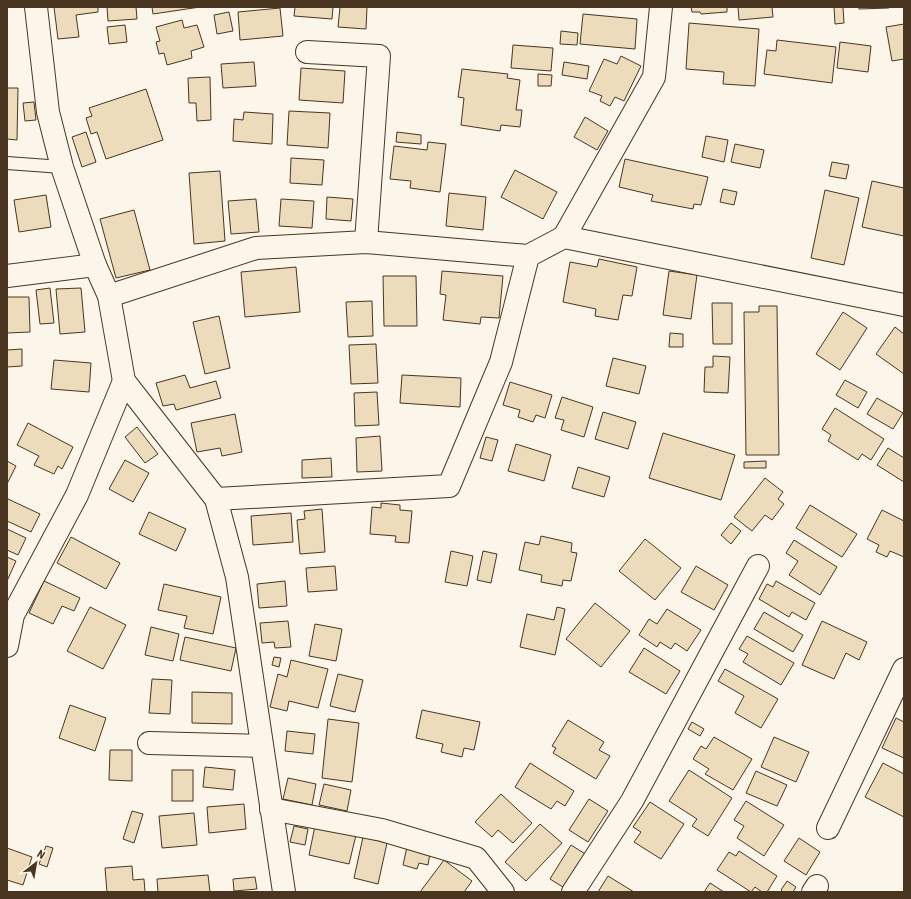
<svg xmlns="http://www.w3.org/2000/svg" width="911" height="899" viewBox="0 0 911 899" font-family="'Roboto Condensed',sans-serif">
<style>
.building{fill:#ecdcbc;stroke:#4a3520}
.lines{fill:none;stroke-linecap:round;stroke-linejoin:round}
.service-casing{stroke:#4a3520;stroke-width:14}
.minor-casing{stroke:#4a3520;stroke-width:24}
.service{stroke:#fbf6e9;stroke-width:12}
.minor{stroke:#fbf6e9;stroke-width:22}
</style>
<rect width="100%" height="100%" fill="#fbf6e9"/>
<g class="building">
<polygon points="54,7 98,7 98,12 76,15 79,37 58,39"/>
<polygon points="107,7 136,7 137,19 108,21"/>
<polygon points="152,7 200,7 153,14"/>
<polygon points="295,7 333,7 332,19 294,16"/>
<polygon points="340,7 367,7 366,29 338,27"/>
<polygon points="691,7 727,7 727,12 701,14 700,12 692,12"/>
<polygon points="738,7 772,7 773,17 739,20"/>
<polygon points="834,7 843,7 844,23 835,24"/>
<polygon points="859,7 889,7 889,8 859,9"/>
<polygon points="280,8 283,36 240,40 238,12"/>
<polygon points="229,12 233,31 217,34 214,15"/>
<polygon points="583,14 637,19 635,49 580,44"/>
<polygon points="182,20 184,28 197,25 204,47 191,51 192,58 167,65 164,53 159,54 156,42 160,41 156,27"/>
<polygon points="689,23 759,29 755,86 723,84 724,72 686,69"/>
<polygon points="904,24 904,59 892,61 886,27"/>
<polygon points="125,25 127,42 109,44 107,27"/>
<polygon points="561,31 578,33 577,45 560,44"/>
<polygon points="777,40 836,47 832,83 764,74 767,50 776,51"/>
<polygon points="840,42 871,46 868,72 837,68"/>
<polygon points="513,45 553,48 551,71 511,68"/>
<polygon points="621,56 641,66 624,101 615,97 610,106 600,101 602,96 589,91 604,59 617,64"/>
<polygon points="254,62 256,86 223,88 221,64"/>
<polygon points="564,62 589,66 587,79 562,75"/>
<polygon points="301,68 345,71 343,103 299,100"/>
<polygon points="462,69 508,74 507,78 520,80 516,110 522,110 520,127 501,125 500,131 461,125 464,98 458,97"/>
<polygon points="538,74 552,75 551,86 538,86"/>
<polygon points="210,77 211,120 197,121 196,103 189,103 188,78"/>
<polygon points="7,88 18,88 17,140 7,139"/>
<polygon points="146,89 163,140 106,159 97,132 91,134 86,118 92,116 89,108"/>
<polygon points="34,102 36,120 25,121 23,103"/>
<polygon points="289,111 330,113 328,148 287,145"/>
<polygon points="244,112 273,114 272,144 233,141 234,119 243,120"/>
<polygon points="585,117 608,131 597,150 574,137"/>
<polygon points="86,132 96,162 82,167 72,137"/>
<polygon points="397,132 421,135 421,144 396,142"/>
<polygon points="706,136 728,140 724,162 702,157"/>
<polygon points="428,142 446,144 440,192 410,188 411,181 390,179 394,146 427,150"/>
<polygon points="735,144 764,150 760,168 731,162"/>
<polygon points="291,158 324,160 322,185 290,183"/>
<polygon points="625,159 708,177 701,205 694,204 693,209 651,201 653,195 619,187"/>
<polygon points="832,162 849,165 846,179 829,176"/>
<polygon points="515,170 557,192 543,219 501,197"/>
<polygon points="220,171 225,241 194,244 189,173"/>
<polygon points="872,181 904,188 904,236 862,227"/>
<polygon points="723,189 737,192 734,205 720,202"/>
<polygon points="825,190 859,198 844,265 811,258"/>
<polygon points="449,193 486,197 483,230 446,226"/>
<polygon points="46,195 51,227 19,232 14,200"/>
<polygon points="327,197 353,199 351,221 326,219"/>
<polygon points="256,199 259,232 231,234 228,201"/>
<polygon points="281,199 314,201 312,228 279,226"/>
<polygon points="134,210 150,270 116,278 100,219"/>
<polygon points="599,259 637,267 632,296 623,295 618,320 595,316 596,309 563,302 570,262 597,267"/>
<polygon points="296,267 300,312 245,317 241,272"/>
<polygon points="442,271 503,276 499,318 481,317 480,324 443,320 446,295 440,294"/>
<polygon points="669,271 697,275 691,319 663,315"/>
<polygon points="383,276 416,276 417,326 384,326"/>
<polygon points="50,288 54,323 40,324 36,290"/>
<polygon points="81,288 85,332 60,334 56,289"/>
<polygon points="7,297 29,297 30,332 7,333"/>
<polygon points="372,301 373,336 348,337 346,302"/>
<polygon points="712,303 732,303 732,344 713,344"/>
<polygon points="759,306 777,306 779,455 746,455 744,312 759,312"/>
<polygon points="843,312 867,328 840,370 816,354"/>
<polygon points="219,316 230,368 205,374 193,322"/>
<polygon points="895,327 904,334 904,374 876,354"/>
<polygon points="670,333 683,334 683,347 669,347"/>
<polygon points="376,344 378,383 351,384 349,345"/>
<polygon points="22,349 22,366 7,367 7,350"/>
<polygon points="713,356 730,357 728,393 704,392 705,367 713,367"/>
<polygon points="613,358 646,366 639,394 606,386"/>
<polygon points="54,360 91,363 89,392 51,389"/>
<polygon points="185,375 190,388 216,381 221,398 176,410 174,404 163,406 156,383"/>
<polygon points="402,375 461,378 460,407 400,403"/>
<polygon points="845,380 867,392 858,408 836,395"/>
<polygon points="510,382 552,395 545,418 536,415 533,422 518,417 520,410 503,405"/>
<polygon points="377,392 379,425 355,426 354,393"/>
<polygon points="562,397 593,407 584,437 561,430 564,420 555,418"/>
<polygon points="877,398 903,413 893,429 867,414"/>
<polygon points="835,408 884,439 871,460 862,454 858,460 828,441 831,435 822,429"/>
<polygon points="603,412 636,422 628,449 595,439"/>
<polygon points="235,414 242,452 222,456 220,448 197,452 191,423"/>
<polygon points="28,423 73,447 62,469 58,466 54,474 34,465 39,456 17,445"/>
<polygon points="137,427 158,454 145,463 125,437"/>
<polygon points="663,433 735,455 721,500 649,478"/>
<polygon points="380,436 382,471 357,472 356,438"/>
<polygon points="486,437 498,440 492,461 480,458"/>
<polygon points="516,444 551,455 544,481 508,471"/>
<polygon points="888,448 904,458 904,482 877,465"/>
<polygon points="331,458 332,477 302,478 302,460"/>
<polygon points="125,460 149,473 133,502 109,489"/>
<polygon points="7,461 16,466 7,484"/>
<polygon points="766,461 766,468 744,468 744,462"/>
<polygon points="578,467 610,477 604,497 572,488"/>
<polygon points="765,478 783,492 778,499 784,504 772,520 765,515 752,531 734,517"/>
<polygon points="8,499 40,514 31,532 7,521 7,502"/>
<polygon points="381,503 400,505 400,510 412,511 409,543 395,542 396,536 370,534 372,507 381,508"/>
<polygon points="810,505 857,534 842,557 796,528"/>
<polygon points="322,509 325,552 300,554 297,520 305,519 304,511"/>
<polygon points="882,510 904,521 904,557 890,551 887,557 876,552 879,545 867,539"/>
<polygon points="149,512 186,529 176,551 139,534"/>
<polygon points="291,513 293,542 253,545 251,516"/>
<polygon points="731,523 741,531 731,544 721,535"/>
<polygon points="7,529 26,538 18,555 7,550"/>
<polygon points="541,536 572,543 571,552 577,553 571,581 563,580 562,586 541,582 542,575 519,570 525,542 539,545"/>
<polygon points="71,537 120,563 106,589 57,563"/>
<polygon points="645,539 681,568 655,600 619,571"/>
<polygon points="794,540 837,567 820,595 789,575 798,561 786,553"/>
<polygon points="451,551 473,556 467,586 445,582"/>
<polygon points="483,551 497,554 491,583 477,580"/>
<polygon points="7,557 16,561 7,581"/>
<polygon points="335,566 337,590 308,592 306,568"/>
<polygon points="696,566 728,585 714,610 681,592"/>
<polygon points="44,581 80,598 74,611 62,606 53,624 29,613"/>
<polygon points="285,581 287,606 259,608 257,584"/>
<polygon points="776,581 815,603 806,620 792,612 789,617 759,599 767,584 773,587"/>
<polygon points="164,584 221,597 213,634 184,628 187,616 158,610"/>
<polygon points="595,603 630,631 601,667 566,639"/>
<polygon points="90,607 126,625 103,669 67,651"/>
<polygon points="557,607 565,609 555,655 520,647 527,614 554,620"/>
<polygon points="667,609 701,630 687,651 675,643 671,649 660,642 657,647 639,635 649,619 657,624"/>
<polygon points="764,612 803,635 793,652 754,629"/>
<polygon points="288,621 291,647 275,648 274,642 262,643 260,623"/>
<polygon points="822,621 867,642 859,660 846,653 834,679 802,665"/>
<polygon points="315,624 342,629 336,661 309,656"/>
<polygon points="151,627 179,634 173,661 145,655"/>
<polygon points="747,636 794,663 781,685 743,662 748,654 739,649"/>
<polygon points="185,637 236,648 231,671 180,660"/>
<polygon points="644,648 680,671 666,694 629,672"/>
<polygon points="274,657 281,658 279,667 272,665"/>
<polygon points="291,660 328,669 318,708 289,701 287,711 270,707 278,674 287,677"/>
<polygon points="725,669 778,699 761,728 735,713 744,696 718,681"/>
<polygon points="338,674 363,680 355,712 330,706"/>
<polygon points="152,679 172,680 170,714 149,713"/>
<polygon points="192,692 232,693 232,724 192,723"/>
<polygon points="70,705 106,718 95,751 59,738"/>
<polygon points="422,710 480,722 474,750 464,748 462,757 441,752 443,744 416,738"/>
<polygon points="896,718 904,722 904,758 882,748"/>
<polygon points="328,719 359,723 352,782 322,778"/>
<polygon points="568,720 604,742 599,750 610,756 596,779 553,753 556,748 552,746"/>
<polygon points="692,722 704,729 700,736 688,729"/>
<polygon points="287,731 315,734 313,754 285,751"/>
<polygon points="714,737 752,759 733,790 705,774 709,769 693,759 701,746 706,749"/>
<polygon points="774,737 809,752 796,782 761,767"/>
<polygon points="110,750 132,750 132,781 109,780"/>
<polygon points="530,763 574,791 565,806 557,801 551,809 515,787"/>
<polygon points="883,763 904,774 904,817 865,797"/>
<polygon points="205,767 235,770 233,790 203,787"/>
<rect x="172" y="770" width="21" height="31"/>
<polygon points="689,770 732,798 708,836 692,826 697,819 669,801"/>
<polygon points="756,771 787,785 777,806 746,793"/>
<polygon points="288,778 316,784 312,805 283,799"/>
<polygon points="324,784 351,790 347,811 319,805"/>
<polygon points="501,794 532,823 513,843 498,830 492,837 475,822"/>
<polygon points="589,799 608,811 588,842 569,830"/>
<polygon points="746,801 784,825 764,856 737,838 744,826 734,820"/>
<polygon points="650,802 684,824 661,859 634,842 641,832 633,827"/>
<polygon points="244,804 246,829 209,833 207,807"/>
<polygon points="132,811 143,814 134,843 123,839"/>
<polygon points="194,813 197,845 162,848 159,816"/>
<polygon points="540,824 562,843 526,881 505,862"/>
<polygon points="294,826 308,829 305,845 290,842"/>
<polygon points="315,826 356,835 349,864 309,855"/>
<polygon points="363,837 387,843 378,884 354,878"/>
<polygon points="799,838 820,852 806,875 784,861"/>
<polygon points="571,845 587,855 566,889 550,879"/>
<polygon points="46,846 53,848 47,867 39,864"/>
<polygon points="407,847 430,853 428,865 419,863 417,869 403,865"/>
<polygon points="7,848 32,857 23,885 7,880"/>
<polygon points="739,851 777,876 767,892 762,892 755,887 751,892 717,870 729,852 736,856"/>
<polygon points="444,860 472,881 464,892 420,892"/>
<polygon points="132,866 133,880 144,879 145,892 107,892 105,868"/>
<polygon points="208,875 210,892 158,892 157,879"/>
<polygon points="608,876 634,892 598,892"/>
<polygon points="255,877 257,889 234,891 233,879"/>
<polygon points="787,881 796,887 793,892 783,892 781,890"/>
<polygon points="710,883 724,892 704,892"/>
</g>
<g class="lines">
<g class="service-casing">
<polyline id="service" points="7,163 62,167"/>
</g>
<g class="minor-casing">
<g id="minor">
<polyline points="36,7 48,112 62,167 95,265 109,296 124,381 216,499 237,577 284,892"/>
<polyline points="307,52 379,56 366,242"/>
<polyline points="564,237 654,77 661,7"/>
<polyline points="7,276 95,265"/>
<polyline points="109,296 256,248 366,242 528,256 564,237 904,305"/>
<polyline points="216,499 449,486 501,362 528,256"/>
<polyline points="7,646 13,615 77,495 124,381"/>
<polyline points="149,743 262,746"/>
<polyline points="271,809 382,830 476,858 503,892"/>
<polyline points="828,828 904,669"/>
<polyline points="573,892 632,801 758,566"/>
<polyline points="813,892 817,886"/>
</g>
</g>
<use href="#service" class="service"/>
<use href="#minor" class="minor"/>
</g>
<rect width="911" height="899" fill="none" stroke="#4a3520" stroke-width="16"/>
<g transform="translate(36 863) rotate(31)" stroke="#fbf6e9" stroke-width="3" paint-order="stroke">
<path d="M0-3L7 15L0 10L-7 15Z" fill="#4a3520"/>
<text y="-6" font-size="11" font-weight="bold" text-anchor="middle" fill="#4a3520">N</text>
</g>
</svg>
